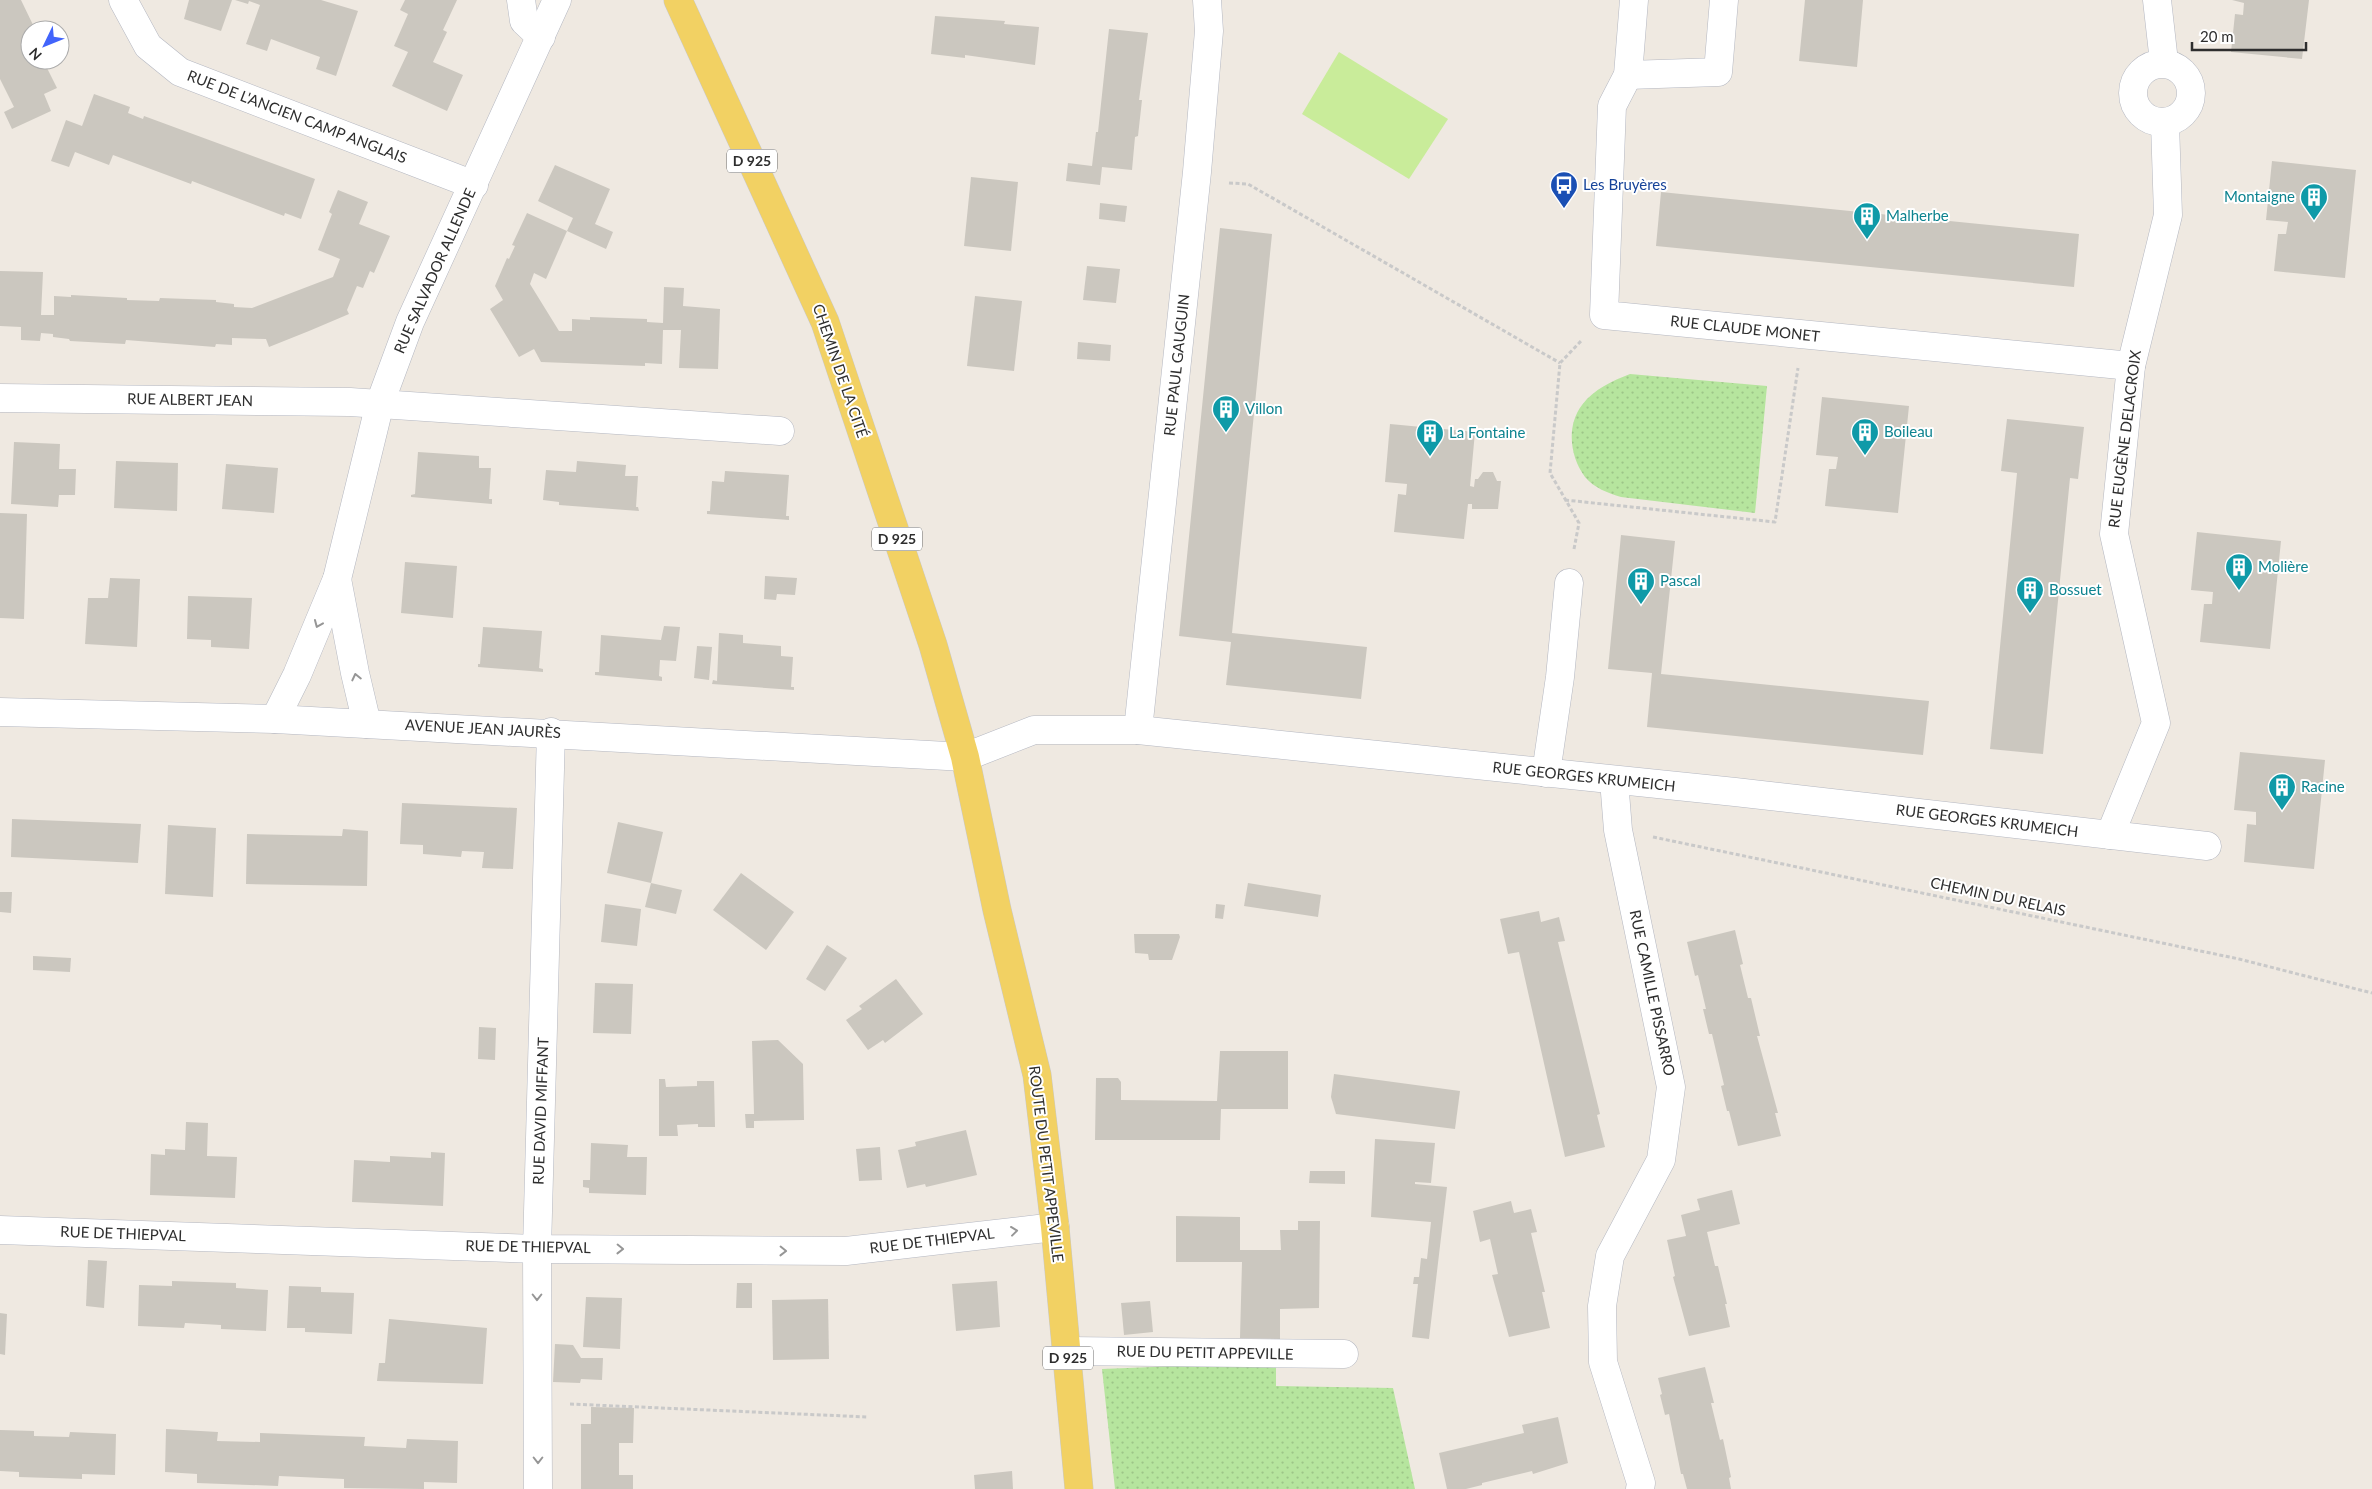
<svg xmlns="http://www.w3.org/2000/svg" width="2372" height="1489" viewBox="0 0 2372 1489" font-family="Lato,sans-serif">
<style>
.grass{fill:url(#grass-dots)}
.pitch{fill:#c9ec9a}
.building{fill:#cbc7bf}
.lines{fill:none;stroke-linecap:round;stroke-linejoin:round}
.minor-casing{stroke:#b4b7c1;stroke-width:29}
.major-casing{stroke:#c9c9c9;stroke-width:29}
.path{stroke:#c9c9c9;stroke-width:3;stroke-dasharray:4 2.5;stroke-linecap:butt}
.minor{stroke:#fff;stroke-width:28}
.major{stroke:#f2d163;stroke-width:28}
.oneway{stroke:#969696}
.labels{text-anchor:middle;stroke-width:4;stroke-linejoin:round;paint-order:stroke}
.shield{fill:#fff;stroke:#6d6d6d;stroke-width:1}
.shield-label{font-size:14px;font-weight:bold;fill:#2e2e2e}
.street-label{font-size:15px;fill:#2e2e2e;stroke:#fff}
.transit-label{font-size:15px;fill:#164399;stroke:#fff;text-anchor:start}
.culture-label{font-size:15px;fill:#0d838f;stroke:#fff;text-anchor:start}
</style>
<defs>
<pattern id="grass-dots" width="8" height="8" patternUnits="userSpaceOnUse" patternTransform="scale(1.25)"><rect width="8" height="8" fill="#b6e59e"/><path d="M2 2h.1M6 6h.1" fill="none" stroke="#9dc588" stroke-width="1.8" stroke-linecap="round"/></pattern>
</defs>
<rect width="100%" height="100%" fill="#efe9e1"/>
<g class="grass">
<path d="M1630,374l137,12 -12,127 -134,-16c-13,-4 -27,-9 -36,-20 -15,-20 -19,-51 -3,-72 12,-16 30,-24 48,-31z"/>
<polygon points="1276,1362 1276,1386 1393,1388 1415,1489 1115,1489 1102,1369"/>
</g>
<polygon class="pitch" points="1339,52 1448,119 1409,179 1302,114"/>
<g class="building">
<polygon points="0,0 21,0 34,27 29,29 30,60 43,60 57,88 44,94 51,111 12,129 4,112 14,107 0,79"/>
<polygon points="189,0 232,0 221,31 184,19"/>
<polygon points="235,0 321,0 358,11 336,76 316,69 320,57 271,39 267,51 246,44 260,5 249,1 248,4"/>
<polygon points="405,0 457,0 443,30 447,32 433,62 463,75 447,111 392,86 408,52 394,46 408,14 400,10"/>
<polygon points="1805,0 1863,0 1857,67 1799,61"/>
<polygon points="2232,0 2309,0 2302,59 2231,52 2235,14 2243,15 2244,3"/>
<polygon points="935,16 1005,21 1004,24 1039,27 1035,65 965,55 965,58 931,54"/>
<polygon points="1109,29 1148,33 1139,100 1142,100 1138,136 1135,137 1132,170 1102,167 1100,185 1066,181 1068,163 1092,166 1096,132 1098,132"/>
<polygon points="94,94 130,107 128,113 143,119 144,116 315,179 301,219 285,213 284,216 192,181 191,184 113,155 109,165 75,152 69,167 51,161 66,120 82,126"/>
<polygon points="2272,161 2356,170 2345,278 2274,271 2278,234 2286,234 2288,222 2266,220"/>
<polygon points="555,165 610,189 595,224 613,232 606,249 567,231 573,218 538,201"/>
<polygon points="971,177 1018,182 1011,251 964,246"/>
<polygon points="338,190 368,202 359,224 390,236 374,273 370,271 363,288 357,286 347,310 349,314 309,331 269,347 266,339 232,338 232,345 216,344 215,347 126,340 125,344 70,341 69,339 53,337 53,334 41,333 40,341 21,340 21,327 0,326 0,271 43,272 41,315 54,315 54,296 71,297 71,295 127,298 127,300 159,301 160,298 216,300 216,302 234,304 234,307 252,308 333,277 340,259 318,250 332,214 329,212"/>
<polygon points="1661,192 2079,234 2074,287 1656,246"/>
<polygon points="1100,203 1127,206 1125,222 1099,219"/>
<polygon points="527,213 567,231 546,279 534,273 530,284 559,331 572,331 572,319 590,320 590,317 647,319 647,322 663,323 664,287 684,288 683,306 720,309 718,369 679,368 681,330 663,330 662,364 645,363 645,366 541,362 534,349 519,357 490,309 503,300 495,286 507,258 509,259 515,246 512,245"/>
<polygon points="1220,228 1272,234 1232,633 1367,647 1361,699 1226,685 1231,642 1179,636"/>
<polygon points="1087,266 1120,269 1116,303 1083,300"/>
<polygon points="975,296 1022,301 1014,371 967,366"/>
<polygon points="1078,342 1111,345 1110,361 1077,359"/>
<polygon points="1822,397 1909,406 1898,513 1825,506 1829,469 1836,469 1838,457 1816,455"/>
<polygon points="2007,419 2084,427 2078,479 2070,478 2043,754 1990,749 2017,473 2001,471"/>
<polygon points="1390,424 1475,432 1470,486 1474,487 1475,479 1478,479 1483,472 1493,472 1497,481 1501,481 1498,509 1472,509 1472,504 1468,504 1464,539 1394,532 1398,494 1406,495 1407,484 1385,482"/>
<polygon points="14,442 60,444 59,469 76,469 75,495 59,495 58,507 11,504"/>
<polygon points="418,452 479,456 479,468 491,468 489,499 492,499 492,504 411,497 411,495 415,494"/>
<polygon points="116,461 178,463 177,511 114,508"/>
<polygon points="577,461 626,465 625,476 638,476 636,507 638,507 639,511 559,505 559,502 543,500 546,470 576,472"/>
<polygon points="226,464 278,468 274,513 222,509"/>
<polygon points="725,471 789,475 786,516 789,516 789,520 707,514 707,511 710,511 712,481 724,482"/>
<polygon points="0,513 27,514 24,619 0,618"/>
<polygon points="2197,532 2281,541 2270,649 2200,642 2204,604 2212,604 2213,592 2191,590"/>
<polygon points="1621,535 1675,541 1661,674 1929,701 1923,755 1647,727 1652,673 1608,669"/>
<polygon points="405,562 457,566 453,618 401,613"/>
<polygon points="765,576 797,578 795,595 777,594 776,600 764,599"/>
<polygon points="110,578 140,579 137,647 85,644 88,598 108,598"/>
<polygon points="188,596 252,598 249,649 211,647 211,640 187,639"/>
<polygon points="664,626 680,627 676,661 660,660 659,676 662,677 662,681 595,675 595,672 599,672 601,635 661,640"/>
<polygon points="483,627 542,631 539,668 543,669 543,672 478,667 478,664 480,664"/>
<polygon points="719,633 743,635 743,643 781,646 781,656 793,657 791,687 794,687 794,690 712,684 713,680 717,681"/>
<polygon points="697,646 712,647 709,680 694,678"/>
<polygon points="2240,752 2325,760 2314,869 2244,862 2247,824 2256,825 2256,812 2234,810"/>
<polygon points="402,803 517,808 513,869 482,868 484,852 462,851 461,857 423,854 423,845 400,844"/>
<polygon points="12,819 141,824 138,863 11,857"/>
<polygon points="618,822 663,832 651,883 682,890 676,914 645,907 651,883 607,873"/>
<polygon points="168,825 216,828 213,897 165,894"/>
<polygon points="343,829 368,831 367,886 246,884 247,834 342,836"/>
<polygon points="741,873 794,912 766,950 713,910"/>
<polygon points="1248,883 1321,895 1318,917 1244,906"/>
<polygon points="0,892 12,892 11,913 0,912"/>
<polygon points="605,904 641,909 637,946 601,942"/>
<polygon points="1216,904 1225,905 1223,919 1215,918"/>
<polygon points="1539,911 1541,922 1559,917 1565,941 1558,942 1600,1114 1597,1115 1605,1147 1565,1157 1519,952 1508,954 1500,919"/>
<polygon points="1735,930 1743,964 1740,965 1748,998 1751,998 1760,1036 1757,1036 1778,1113 1775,1113 1781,1136 1738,1146 1729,1111 1727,1111 1721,1086 1724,1085 1712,1034 1709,1034 1703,1009 1706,1009 1698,975 1695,976 1687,942"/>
<polygon points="1134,934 1179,934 1180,937 1172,960 1149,960 1148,954 1135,953"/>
<polygon points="827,945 847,958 825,991 806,979"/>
<polygon points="33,956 71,958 70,972 33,970"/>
<polygon points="896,979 923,1014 885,1043 883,1040 868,1050 846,1020 862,1009 859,1006"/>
<polygon points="595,983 633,984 631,1034 593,1033"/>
<polygon points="479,1027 496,1028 495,1060 478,1059"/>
<polygon points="778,1040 803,1064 804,1120 754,1121 754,1128 746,1128 745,1114 754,1114 752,1041"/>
<polygon points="1220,1051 1288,1051 1288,1109 1221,1109 1220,1140 1095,1140 1096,1078 1118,1078 1121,1082 1121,1100 1217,1101"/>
<polygon points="1334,1074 1460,1091 1455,1129 1336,1114 1331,1097"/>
<polygon points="659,1079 665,1079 666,1087 697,1086 697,1081 714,1081 715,1127 698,1127 698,1124 677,1125 678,1136 659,1136"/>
<polygon points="186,1122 208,1123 207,1156 237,1157 235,1198 150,1195 151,1154 165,1155 165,1149 185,1150"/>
<polygon points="966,1130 977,1175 926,1187 925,1184 907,1188 898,1150 916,1146 915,1142"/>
<polygon points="1375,1139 1435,1143 1431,1183 1415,1182 1415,1184 1447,1187 1429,1339 1412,1337 1418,1284 1413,1284 1414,1277 1419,1277 1421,1258 1427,1259 1431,1222 1371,1217"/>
<polygon points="591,1143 628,1145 627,1157 647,1157 646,1195 589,1193 589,1188 583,1187 583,1180 590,1180"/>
<polygon points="880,1147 882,1180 859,1181 856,1149"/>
<polygon points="431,1152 445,1153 443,1206 352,1202 354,1160 390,1162 390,1156 431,1158"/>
<polygon points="1310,1171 1345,1171 1345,1184 1309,1183"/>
<polygon points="1732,1190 1740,1224 1707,1232 1715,1266 1718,1266 1727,1304 1725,1304 1730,1327 1689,1336 1673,1277 1675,1276 1667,1240 1686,1236 1681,1215 1700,1210 1697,1199"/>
<polygon points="1511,1201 1514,1213 1531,1209 1537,1232 1531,1233 1545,1292 1542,1292 1550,1328 1509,1337 1492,1275 1498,1274 1490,1239 1480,1242 1473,1211"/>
<polygon points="1176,1216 1240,1217 1240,1250 1281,1250 1280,1230 1298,1230 1298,1221 1320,1221 1319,1308 1280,1309 1280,1339 1240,1338 1242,1262 1176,1262"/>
<polygon points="88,1260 107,1261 104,1308 86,1306"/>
<polygon points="172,1281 236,1283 236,1288 268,1290 266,1331 221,1329 221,1325 185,1323 184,1328 138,1326 139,1285 172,1286"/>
<polygon points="997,1281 1000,1327 956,1331 952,1284"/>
<polygon points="737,1283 752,1283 752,1308 736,1308"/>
<polygon points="289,1286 321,1287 321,1292 354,1293 352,1334 305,1332 305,1328 287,1328"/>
<polygon points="586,1297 622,1298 620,1349 583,1347"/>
<polygon points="828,1299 829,1359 773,1360 772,1300"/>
<polygon points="1150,1301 1153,1332 1124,1335 1121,1303"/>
<polygon points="0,1313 7,1314 5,1355 0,1354"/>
<polygon points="389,1319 487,1328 483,1384 377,1381 379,1363 385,1363"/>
<polygon points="555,1344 573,1345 581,1358 603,1358 602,1380 581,1379 580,1383 553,1382"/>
<polygon points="1705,1367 1714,1403 1711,1403 1720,1440 1723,1439 1731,1477 1729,1478 1731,1489 1687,1489 1683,1474 1681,1474 1669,1414 1665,1415 1660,1395 1662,1394 1658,1378"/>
<polygon points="591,1407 634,1408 633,1443 619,1443 619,1475 633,1475 633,1489 581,1489 581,1424 591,1424"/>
<polygon points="1558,1417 1568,1463 1533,1474 1532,1471 1482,1483 1482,1485 1466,1489 1447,1489 1439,1453 1524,1433 1522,1425"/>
<polygon points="166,1429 218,1432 217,1441 260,1442 260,1433 365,1437 364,1446 406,1448 407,1439 458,1441 457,1483 424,1482 424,1489 344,1488 344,1479 279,1476 278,1486 197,1483 197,1474 165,1472"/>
<polygon points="0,1430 34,1431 34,1436 69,1437 70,1432 116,1434 115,1475 82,1474 82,1479 19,1477 19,1472 0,1471"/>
<polygon points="1012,1471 1013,1489 975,1489 974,1475"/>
</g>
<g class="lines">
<g class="minor-casing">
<g id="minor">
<polyline points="123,0 148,46 180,72 474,185"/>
<polyline points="521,0 524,21 541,37"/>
<polyline points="1634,0 1628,75 1612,106 1604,315 2131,366"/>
<polyline points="2157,0 2164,62"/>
<circle cx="2162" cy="93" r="29"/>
<polyline points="1628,75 1718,72 1724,0"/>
<polyline points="0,398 350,402 780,431"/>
<polyline points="337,579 355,673 367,724"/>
<polyline points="0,712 275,719 965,757 1034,730 1138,730 1735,792 2207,846"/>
<polyline points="275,719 297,675 337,579 380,403 410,322 557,0"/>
<polyline points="1138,730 1197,172 1209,31 1207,0"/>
<polyline points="1546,773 1560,677 1569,583"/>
<polyline points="1614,780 1618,830 1671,1087 1661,1160 1610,1256 1602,1306 1603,1362 1641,1483 1640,1489"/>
<polyline points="2110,835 2156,723 2114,534 2131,366 2168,215 2165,123"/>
<polyline points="0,1230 537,1249 846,1251 1055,1227"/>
<polyline points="1067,1351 1344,1354"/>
<polyline points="538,1489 537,1249 551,732"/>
</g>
</g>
<g class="major-casing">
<polyline id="major" points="678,0 825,322 933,645 965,757 997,910 1037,1075 1055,1227 1079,1489"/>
</g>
<g class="path">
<polyline points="1229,183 1248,184 1560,363"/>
<polyline points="1565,500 1775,522 1798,368"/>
<polyline points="1574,549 1579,523 1550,473 1560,363 1582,340"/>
<polyline points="1653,837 2239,959 2372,993"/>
<polyline points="570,1404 868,1417"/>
</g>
<use href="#minor" class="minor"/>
<use href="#major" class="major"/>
</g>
<defs><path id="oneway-chevron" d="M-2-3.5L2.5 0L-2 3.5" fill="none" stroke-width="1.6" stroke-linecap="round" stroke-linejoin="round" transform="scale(1.25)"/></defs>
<g class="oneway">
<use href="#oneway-chevron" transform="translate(318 624) rotate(113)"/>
<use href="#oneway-chevron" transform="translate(356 677) rotate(-103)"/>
<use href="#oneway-chevron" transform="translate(1014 1231) rotate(-7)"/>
<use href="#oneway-chevron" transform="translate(620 1249) rotate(1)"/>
<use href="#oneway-chevron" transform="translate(783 1251) rotate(1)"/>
<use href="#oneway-chevron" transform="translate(537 1297) rotate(90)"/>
<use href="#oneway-chevron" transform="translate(538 1460) rotate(90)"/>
</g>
<defs>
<g id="bus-pin" transform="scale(1.4375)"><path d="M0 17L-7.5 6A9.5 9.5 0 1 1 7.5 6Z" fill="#1a4fb4" stroke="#fff"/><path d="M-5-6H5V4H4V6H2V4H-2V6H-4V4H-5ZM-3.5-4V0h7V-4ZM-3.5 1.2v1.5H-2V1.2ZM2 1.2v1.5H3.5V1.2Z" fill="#fff"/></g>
<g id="building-pin" transform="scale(1.4375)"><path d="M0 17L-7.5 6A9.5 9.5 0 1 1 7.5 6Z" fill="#0f9aa8" stroke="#fff"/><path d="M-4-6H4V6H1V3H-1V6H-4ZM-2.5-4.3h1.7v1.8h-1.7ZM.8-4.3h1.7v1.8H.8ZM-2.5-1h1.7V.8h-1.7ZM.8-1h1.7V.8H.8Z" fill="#fff"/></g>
</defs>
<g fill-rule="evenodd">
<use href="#bus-pin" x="1564" y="185"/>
<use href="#building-pin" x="2314" y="197"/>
<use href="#building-pin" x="1867" y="216"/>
<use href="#building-pin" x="1226" y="409"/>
<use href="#building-pin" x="1865" y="432"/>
<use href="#building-pin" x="1430" y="433"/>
<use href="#building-pin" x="2239" y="567"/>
<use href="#building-pin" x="1641" y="581"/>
<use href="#building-pin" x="2030" y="590"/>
<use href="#building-pin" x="2282" y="787"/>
</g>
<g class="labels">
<g class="shield">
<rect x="727" y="149.5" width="50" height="23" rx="4"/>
<rect x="872" y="527.5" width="50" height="23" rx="4"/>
<rect x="1043" y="1346.5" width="50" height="23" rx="4"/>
</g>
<g class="shield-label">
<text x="752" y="166">D 925</text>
<text x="897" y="544">D 925</text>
<text x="1068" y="1363">D 925</text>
</g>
<g class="street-label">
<text transform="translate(297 117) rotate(21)" y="5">RUE DE L'ANCIEN CAMP ANGLAIS</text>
<text transform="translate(435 271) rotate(-66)" y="5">RUE SALVADOR ALLENDE</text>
<text transform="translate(1745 329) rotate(6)" y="5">RUE CLAUDE MONET</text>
<text transform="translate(1177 365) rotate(-84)" y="5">RUE PAUL GAUGUIN</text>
<text transform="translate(840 371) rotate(71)" y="5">CHEMIN DE LA CITÉ</text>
<text transform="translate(190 400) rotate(1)" y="5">RUE ALBERT JEAN</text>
<text transform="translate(2125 439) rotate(-83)" y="5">RUE EUGÈNE DELACROIX</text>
<text transform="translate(483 729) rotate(3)" y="5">AVENUE JEAN JAURÈS</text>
<text transform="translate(1584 777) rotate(6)" y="5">RUE GEORGES KRUMEICH</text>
<text transform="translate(1987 821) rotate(7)" y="5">RUE GEORGES KRUMEICH</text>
<text transform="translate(1998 897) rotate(12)" y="5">CHEMIN DU RELAIS</text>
<text transform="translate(1652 993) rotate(78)" y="5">RUE CAMILLE PISSARRO</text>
<text transform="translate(541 1111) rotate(-88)" y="5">RUE DAVID MIFFANT</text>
<text transform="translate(1046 1164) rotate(83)" y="5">ROUTE DU PETIT APPEVILLE</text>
<text transform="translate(123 1234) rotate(2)" y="5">RUE DE THIEPVAL</text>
<text transform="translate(932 1241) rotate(-7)" y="5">RUE DE THIEPVAL</text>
<text transform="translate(528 1247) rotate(1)" y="5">RUE DE THIEPVAL</text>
<text transform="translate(1205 1353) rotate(1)" y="5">RUE DU PETIT APPEVILLE</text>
</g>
<g class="transit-label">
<text x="1583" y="190">Les Bruyères</text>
</g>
<g class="culture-label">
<text x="2295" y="202" text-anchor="end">Montaigne</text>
<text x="1886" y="221">Malherbe</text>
<text x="1245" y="414">Villon</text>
<text x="1884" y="437">Boileau</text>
<text x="1449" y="438">La Fontaine</text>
<text x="2258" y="572">Molière</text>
<text x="1660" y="586">Pascal</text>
<text x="2049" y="595">Bossuet</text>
<text x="2301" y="792">Racine</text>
</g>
</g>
<g transform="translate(45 45) rotate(227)"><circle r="24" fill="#ffffff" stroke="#ababab"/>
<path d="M0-4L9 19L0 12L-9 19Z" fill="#4264fb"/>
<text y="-8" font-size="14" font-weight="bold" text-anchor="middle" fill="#2e2e2e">N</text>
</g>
<path d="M2192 42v8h114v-8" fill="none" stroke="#2e2e2e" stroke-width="2.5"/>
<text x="2200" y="42" font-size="15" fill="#2e2e2e" stroke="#ffffff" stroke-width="4" paint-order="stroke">20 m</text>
</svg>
